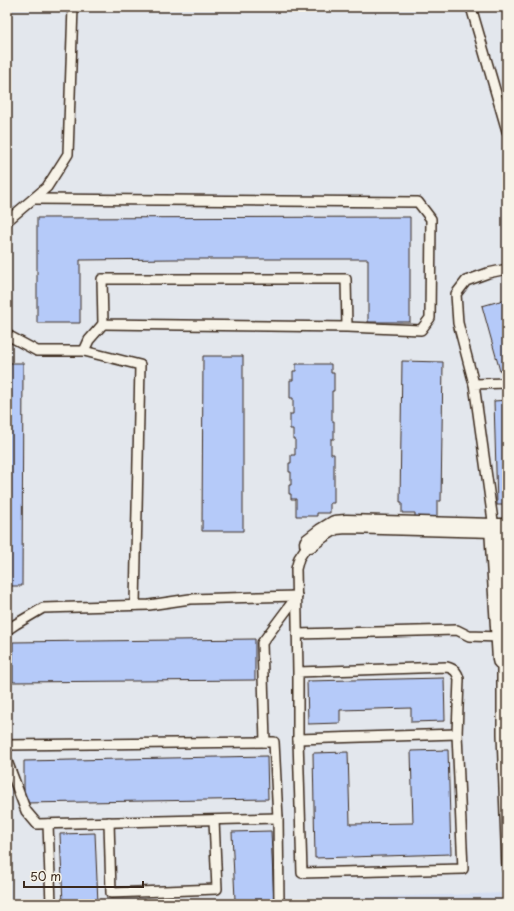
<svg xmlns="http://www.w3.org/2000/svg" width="514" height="911" viewBox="0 0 514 911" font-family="'Playpen Sans',sans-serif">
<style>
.built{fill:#d5def1}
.building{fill:#b5caf9;stroke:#3b2a1e}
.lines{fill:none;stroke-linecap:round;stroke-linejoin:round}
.service-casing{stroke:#3b2a1e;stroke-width:12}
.minor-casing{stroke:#3b2a1e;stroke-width:21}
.service{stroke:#f7f3e8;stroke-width:9}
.minor{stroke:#f7f3e8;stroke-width:18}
</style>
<rect width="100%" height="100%" fill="#e3e7ed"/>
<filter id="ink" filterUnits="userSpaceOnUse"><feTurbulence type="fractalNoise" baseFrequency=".025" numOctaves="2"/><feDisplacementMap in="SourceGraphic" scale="8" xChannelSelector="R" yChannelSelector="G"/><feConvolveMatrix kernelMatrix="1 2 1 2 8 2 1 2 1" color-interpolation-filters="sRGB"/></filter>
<g filter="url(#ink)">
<polygon class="built" points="507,893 507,904 313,904 313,899"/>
<g class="building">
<polygon points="410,217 410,322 368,322 368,259 174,259 80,260 80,323 37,323 37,218"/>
<polygon points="507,299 507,369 500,371 482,306"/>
<polygon points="203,356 243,356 243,531 202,531"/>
<polygon points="402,361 443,362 441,501 437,501 437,517 415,517 415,513 402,513 402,502 400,502"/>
<polygon points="7,363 23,363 22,586 7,586"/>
<polygon points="296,364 331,364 331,373 334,373 334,391 332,391 332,421 334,421 334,439 331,439 331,454 334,454 334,503 330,503 330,513 317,513 317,516 296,516 296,499 291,499 291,494 289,494 289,485 291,485 291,472 289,472 289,463 291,463 291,455 295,455 295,439 293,439 293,429 290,429 290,414 293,414 293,398 290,398 290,380 293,380 293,371 296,371"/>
<polygon points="507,400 507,505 497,505 494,401"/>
<polygon points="255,639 255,680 13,682 13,642"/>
<polygon points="444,678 445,721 411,722 411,708 340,710 340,723 308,724 307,681"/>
<polygon points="448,750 451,854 315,858 313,753 348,752 350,824 413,823 411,751"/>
<polygon points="267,756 268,799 24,803 24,761"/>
<polygon points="271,831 274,904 99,904 235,900 232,832"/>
<polygon points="95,833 98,904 63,904 60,834"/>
</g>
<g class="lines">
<g class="service-casing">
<g id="service">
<polyline points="471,7 507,131"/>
<polyline points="33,199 418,202 431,219 430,318 421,330 347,327 103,324 102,279 346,279 347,327"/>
<polyline points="7,221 47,187 68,154 73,7"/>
<polyline points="7,334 11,337 37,351 84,351 140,365 135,605"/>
<polyline points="84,351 89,340 103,324"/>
<polyline points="474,384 458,323 456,294 466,281 488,273 507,269"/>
<polyline points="494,528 474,384 507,383"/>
<polyline points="7,630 16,624 43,608 149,605 190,599 297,596"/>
<polyline points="297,634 457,630 469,636 500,637"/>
<polyline points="506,660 502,660 502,734 507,869"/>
<path d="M298,672l149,-5c7,2 10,4 12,12l-2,55 6,135 -161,4 -4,-134v-67l-2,-103 3,-11 10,-15"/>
<polyline points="298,739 457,734"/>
<polyline points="7,745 265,742"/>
<polyline points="7,761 26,811 37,824 278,818"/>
<polyline points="109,822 111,893 217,889 214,820"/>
<polyline points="48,824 51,904"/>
<polyline points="279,904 278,818 274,742 265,742 262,643 297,596"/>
</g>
</g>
<g class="minor-casing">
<g id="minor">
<polyline points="309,543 322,533 335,525 346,524 494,528"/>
<polyline points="502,660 494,528 506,528"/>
</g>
</g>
<use href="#service" class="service"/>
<use href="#minor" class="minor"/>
</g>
</g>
<rect width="514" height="911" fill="none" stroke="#f7f3e8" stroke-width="24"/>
<rect x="12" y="12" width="490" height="887" fill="none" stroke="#3b2a1e" stroke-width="1.5" filter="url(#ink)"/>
<path d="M24 881v6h119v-6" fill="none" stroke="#3b2a1e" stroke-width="2"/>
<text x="30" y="881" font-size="12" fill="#3b2a1e" stroke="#f7f3e8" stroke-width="3" paint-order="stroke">50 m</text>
</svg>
